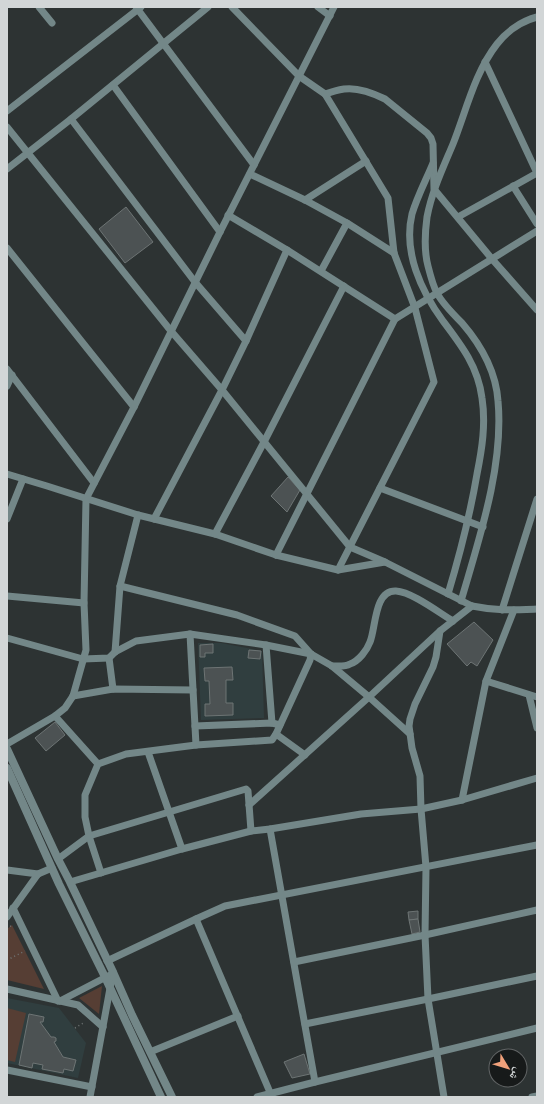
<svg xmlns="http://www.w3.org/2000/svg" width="544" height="1104" viewBox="0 0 544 1104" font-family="'PT Serif','Noto Naskh Arabic',serif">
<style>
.built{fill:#303e3f}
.green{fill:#563e34}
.building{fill:#4c5253;stroke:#6d7474}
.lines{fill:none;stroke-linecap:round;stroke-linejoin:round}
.path{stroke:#707575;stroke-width:1.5;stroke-dasharray:1 3;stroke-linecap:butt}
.minor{stroke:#738788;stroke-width:7}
.tertiary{stroke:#738788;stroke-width:8}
</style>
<rect width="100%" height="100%" fill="#2d3333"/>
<g class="built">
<polygon points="198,643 221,643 262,651 264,718 201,720"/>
<polygon points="7,998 59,1008 86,1043 78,1078 7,1063"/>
</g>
<g class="green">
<polygon points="12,925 44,989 7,980 7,929"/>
<polygon points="102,986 99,1014 79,998"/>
<polygon points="7,1008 26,1013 15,1062 7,1060"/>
</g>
<g class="building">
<polygon points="126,207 153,242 125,263 99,229"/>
<polygon points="288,477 300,490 287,512 271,496"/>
<polygon points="474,622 493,640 477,666 471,662 467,666 447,644"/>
<polygon points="213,644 213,653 205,653 205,657 200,657 200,645"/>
<polygon points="249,650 261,651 260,659 248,658"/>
<polygon points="232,667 233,680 226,680 226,703 233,703 233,715 205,716 205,704 210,704 209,681 205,681 204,668"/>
<polygon points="55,722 65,735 46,751 35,738"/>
<polygon points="418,911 418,919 409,920 408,912"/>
<polygon points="418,919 420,932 412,934 409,920"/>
<polygon points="29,1014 44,1017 43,1022 40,1022 51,1037 54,1037 56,1038 56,1041 54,1042 63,1057 76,1060 73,1071 64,1069 63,1073 42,1069 43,1065 33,1063 32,1068 19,1065"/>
<polygon points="304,1054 310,1074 292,1078 284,1062"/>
</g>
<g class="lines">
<g class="path">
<polyline points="7,929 12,925 13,926"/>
<polyline points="7,960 25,951"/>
<polyline points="75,1028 85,1022"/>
</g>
<g class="minor">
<polyline points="39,7 52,23"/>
<polyline points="136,7 254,165"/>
<path d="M232,7l67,69 26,18c6,-2 13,-4 19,-5 14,-2 29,4 41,10l42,34 4,5 2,6 1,45 58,70 45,51"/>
<polyline points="318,7 330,16"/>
<polyline points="485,62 537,173"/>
<polyline points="113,85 220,232"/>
<polyline points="325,94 388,198 394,253 415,308 434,382 338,570"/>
<polyline points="7,111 141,7"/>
<polyline points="71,119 195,282 246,341"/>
<polyline points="7,127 171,331 222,390 350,547 385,562"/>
<path d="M433,163c-7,17 -16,34 -21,51 -9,38 9,77 31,107 19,25 35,46 39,77 4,26 0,51 -5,76 -7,41 -17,80 -29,120"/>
<polyline points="7,169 71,119 208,7"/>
<polyline points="250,174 305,200 347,223 394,253"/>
<polyline points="513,186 537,224"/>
<polyline points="305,200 366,161"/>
<polyline points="228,215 287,250 395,319"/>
<polyline points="458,217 537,173"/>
<polyline points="7,248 134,407"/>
<polyline points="321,271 347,223"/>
<polyline points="7,369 94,483"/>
<polyline points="7,386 12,375"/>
<path d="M7,474l40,12 91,29 77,19 61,21 62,15 47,-8 87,44c24,5 41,4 65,3"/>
<polyline points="380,488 483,527"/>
<polyline points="7,519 23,479"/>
<polyline points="154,519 222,390 246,341 287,250"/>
<polyline points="215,534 264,442 344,286"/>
<polyline points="276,555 395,319 537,231"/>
<polyline points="120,586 237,615 295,636 311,654"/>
<polyline points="7,596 84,603"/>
<path d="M461,601c18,-62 43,-135 37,-200 -2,-29 -17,-56 -36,-78 -8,-8 -20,-20 -25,-30 -4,-7 -7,-19 -9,-27 -4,-15 -3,-34 -1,-49 5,-26 16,-49 26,-73 13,-33 22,-72 44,-100 10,-13 25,-23 40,-27"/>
<polyline points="502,610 537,499"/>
<polyline points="190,634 196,745"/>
<polyline points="7,638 83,659 109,658 115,652 136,641 190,634 266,645 311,654"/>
<polyline points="266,645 272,723"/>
<polyline points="115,652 120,586 138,515"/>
<polyline points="109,658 113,689"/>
<path d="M332,666c6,0 13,1 18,-2 9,-3 17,-14 20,-22 6,-14 4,-52 26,-51 16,1 42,21 57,30"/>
<polyline points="486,681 537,697"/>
<polyline points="529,695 537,728"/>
<polyline points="73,696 113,689 193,690"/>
<polyline points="55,716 98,764"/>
<polyline points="195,726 272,723 280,725"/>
<polyline points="276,734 305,755"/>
<polyline points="7,744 55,716 65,708 73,696 86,650 84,603 86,499 134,407 220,232 334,7"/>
<polyline points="148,752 182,849"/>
<polyline points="462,800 486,681 514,610"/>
<polyline points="249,805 369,697 440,631"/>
<polyline points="270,829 315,1082"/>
<polyline points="58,859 89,836 85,817 85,795 98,764 126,754 196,745 272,740 276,734 310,660 311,654 332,666 369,697 410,734"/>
<polyline points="7,870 38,874"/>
<polyline points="101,873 89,836 246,789 248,791 251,831"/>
<polyline points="70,882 182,849 251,831 270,829 361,814 421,809 462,800 537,778"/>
<polyline points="13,908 58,1001"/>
<polyline points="7,917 38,874 52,868"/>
<polyline points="196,919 272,1097"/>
<polyline points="107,961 196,919 225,906 537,845"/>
<polyline points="294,962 425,935 537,910"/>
<polyline points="7,989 78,1005 103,1027"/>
<polyline points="60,1001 110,975"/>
<polyline points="305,1024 428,999 537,976"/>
<polyline points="150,1052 238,1016"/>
<polyline points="7,1070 92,1087"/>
<polyline points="90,1097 113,972"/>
<polyline points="257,1097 315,1082 537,1028"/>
<polyline points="444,1097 428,999 425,935 426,867 421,809 420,776 412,748 409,726 410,719 415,704 433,667 436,657 440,631 472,606"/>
<polyline points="532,1097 537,1096"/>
</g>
<g class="tertiary">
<polyline points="7,749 58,859 70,882 113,972 132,1015 172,1097"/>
<polyline points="7,768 59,884 105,977 161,1097"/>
</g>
</g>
<rect width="544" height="1104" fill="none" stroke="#d2d6d7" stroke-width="16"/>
<g transform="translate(508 1068) rotate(128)"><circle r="19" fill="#171a1a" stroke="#626566"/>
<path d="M0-3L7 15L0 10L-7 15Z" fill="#f1a17b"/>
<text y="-6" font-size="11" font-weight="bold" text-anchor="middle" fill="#d2d6d7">ش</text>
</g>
</svg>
